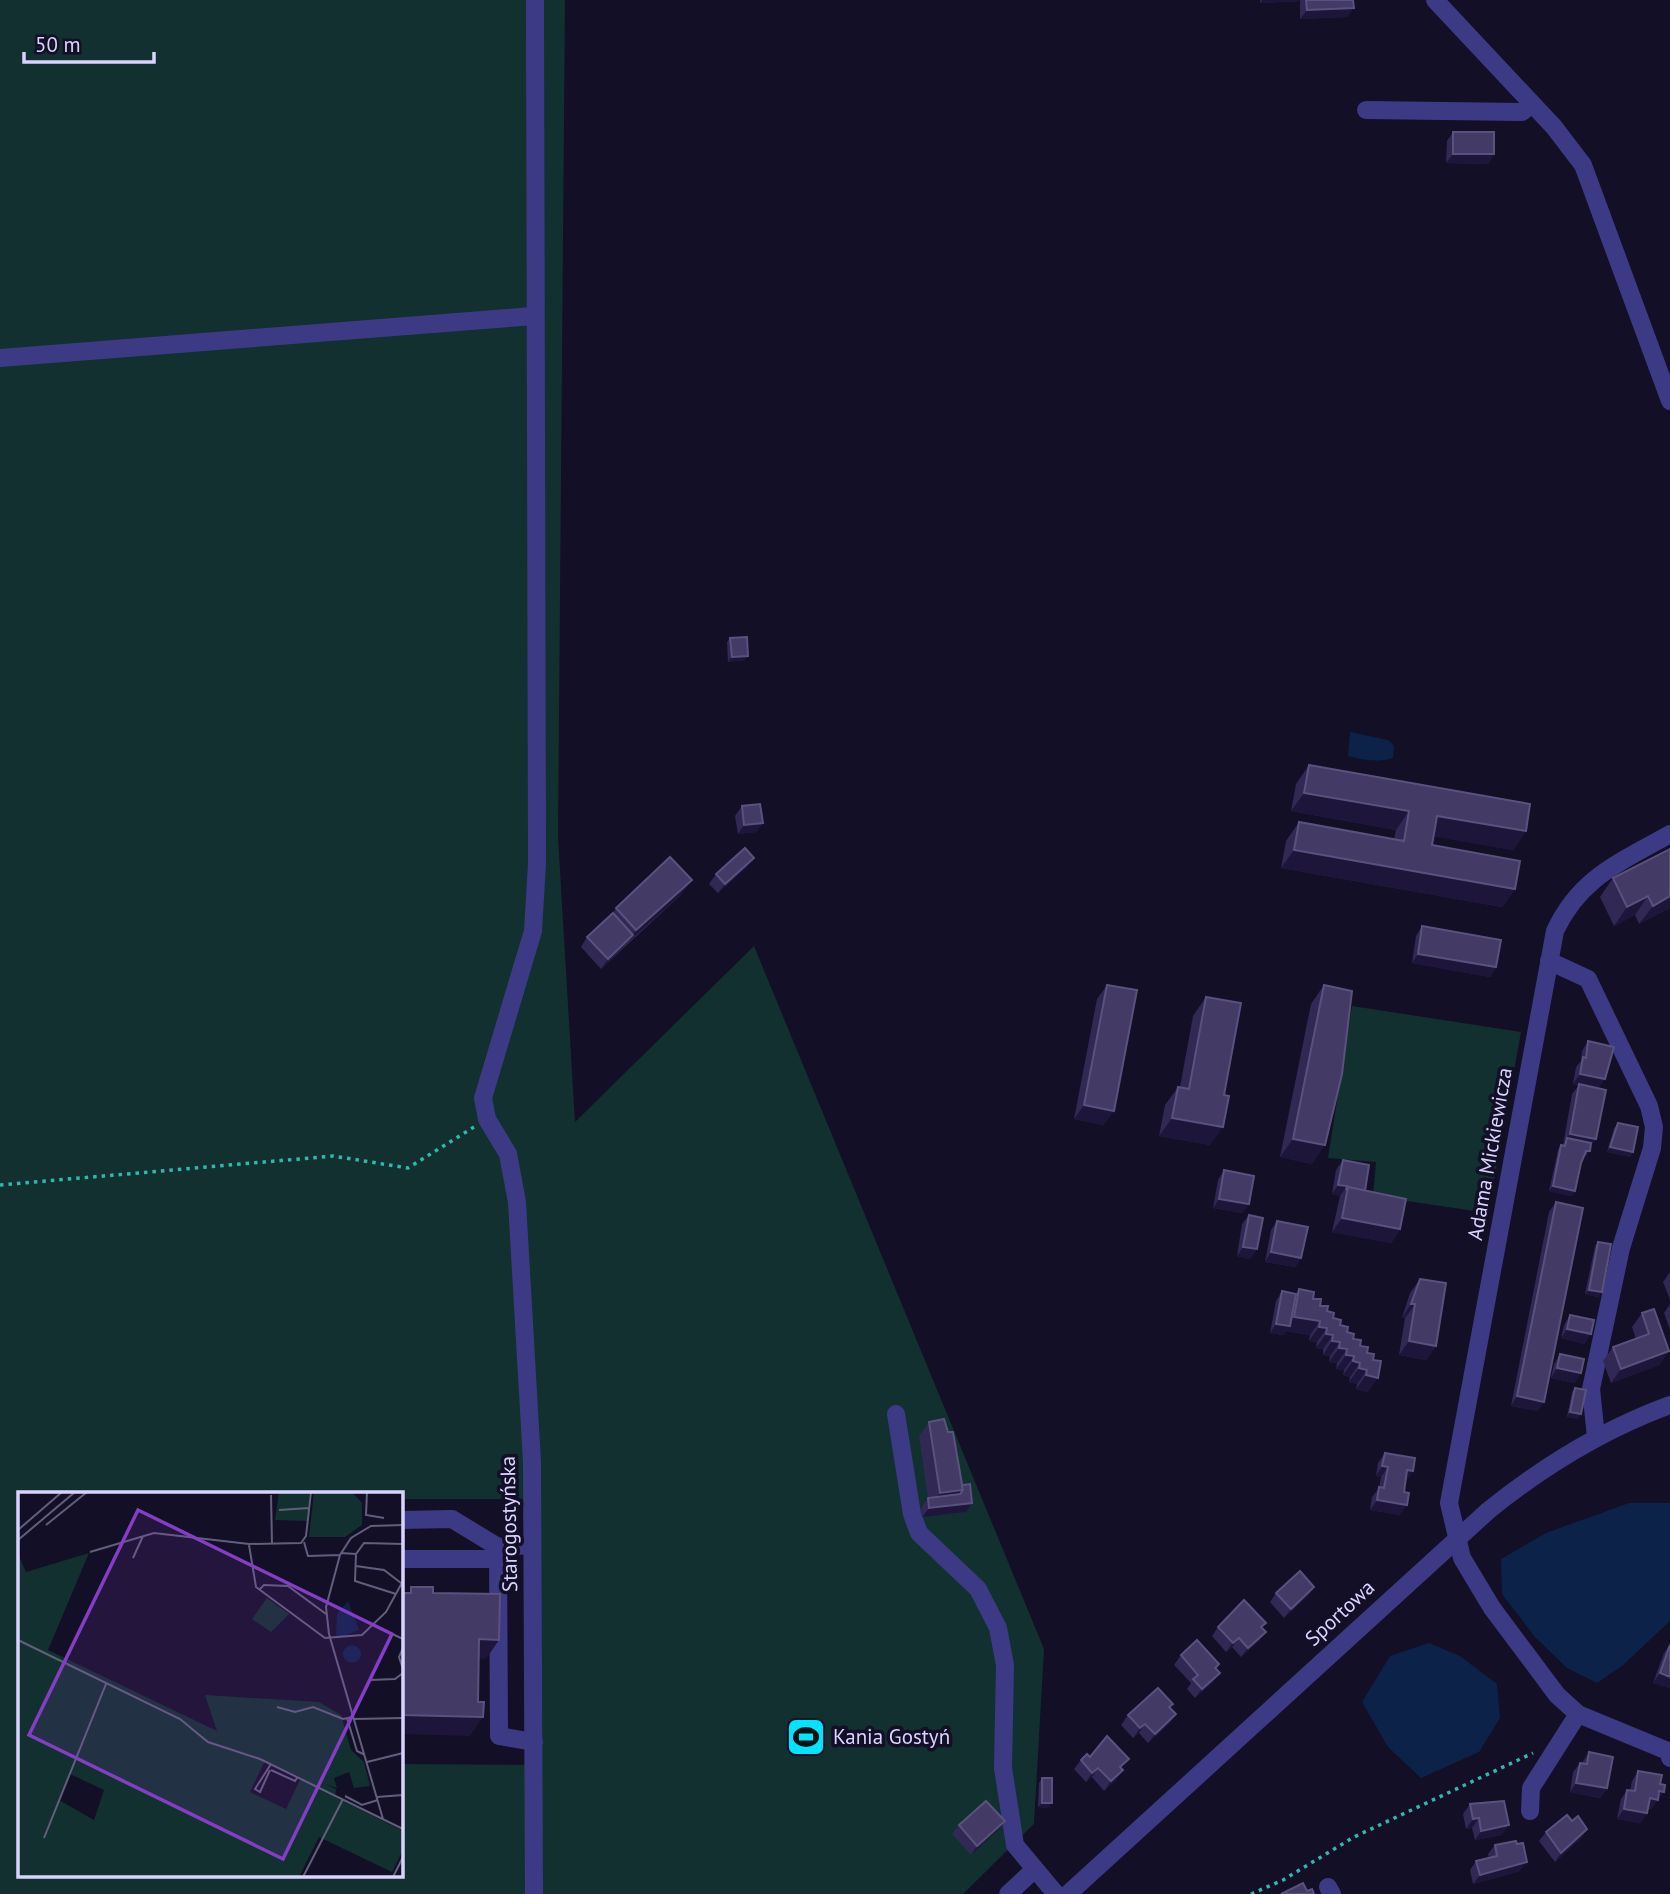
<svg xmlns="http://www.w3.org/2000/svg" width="1670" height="1894" viewBox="0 0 1670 1894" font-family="'PT Sans',sans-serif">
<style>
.green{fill:#12302f;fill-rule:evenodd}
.water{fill:#0c2248}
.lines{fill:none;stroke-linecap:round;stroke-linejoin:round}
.path{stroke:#2fb8b0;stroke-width:3.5;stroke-dasharray:3.5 5;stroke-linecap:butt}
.minor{stroke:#3d3a85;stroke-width:18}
.wall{fill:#312854}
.shaded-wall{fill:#1d163a}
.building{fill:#433a66;stroke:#5a527e;stroke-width:2}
.labels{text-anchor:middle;stroke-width:7;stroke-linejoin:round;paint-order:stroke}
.street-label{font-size:21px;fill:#d9d4ff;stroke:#130f26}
.poi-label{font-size:21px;fill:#d9d4ff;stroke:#130f26;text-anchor:start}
.inset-road{fill:none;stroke:#625e7d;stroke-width:2}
.view{fill:#843dc5;fill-opacity:0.15;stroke:#843dc5;stroke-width:3.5}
.inset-edge{fill:none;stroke:#d9d4ff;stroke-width:3.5}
</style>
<rect width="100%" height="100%" fill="#130f26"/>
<g class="green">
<path d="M0,0h565l-7,837 17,285 179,-176 290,703 -10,175 -71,70h-963zM19,1493h382v6h134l3,266 -137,-1v111h-382z"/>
<polygon points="1352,1006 1521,1032 1488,1213 1373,1196 1376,1162 1328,1158"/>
</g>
<g class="water">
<path d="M1350,732l38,8 6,6 -1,12c-16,5 -29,2 -45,-2z"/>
<polygon points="1629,1503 1670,1503 1670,1621 1622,1666 1597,1683 1567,1668 1535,1637 1502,1594 1501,1559 1546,1533"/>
<polygon points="1429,1643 1460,1656 1497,1684 1500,1718 1479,1752 1421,1778 1388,1747 1362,1702 1390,1656"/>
</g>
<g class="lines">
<g class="path">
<polyline points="0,1185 333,1156 408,1168 474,1127"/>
<polyline points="1251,1894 1283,1880 1354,1837 1533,1753"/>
</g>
<g class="minor">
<polyline points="1435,0 1554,127 1583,165 1670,401"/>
<polyline points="1366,110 1522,112 1532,104"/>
<polyline points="0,358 534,316"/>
<path d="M1670,834c-49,28 -90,43 -115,97l-106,572 13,55 30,50 65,87 21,19 92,38v6"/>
<polyline points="1549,961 1588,979 1649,1106 1654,1127 1652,1148 1621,1248 1591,1389 1596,1437"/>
<polyline points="896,1414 912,1514 919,1533 978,1589 998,1628 1005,1665 1003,1768 1015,1845 1056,1894"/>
<polyline points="401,1520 452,1519 498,1547 532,1545"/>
<polyline points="498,1547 499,1736 534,1742"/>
<polyline points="401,1559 497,1559"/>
<polyline points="1530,1811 1531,1788 1578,1714"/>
<polyline points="1328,1887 1332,1894"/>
<polyline points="534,1894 532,1462 517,1202 508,1154 487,1119 483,1098 533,931 537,864 535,0"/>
<polyline points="1008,1894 1035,1869"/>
<path d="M1068,1894l421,-384c56,-45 113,-80 181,-105"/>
</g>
</g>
<g class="wall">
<polygon points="1260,0 1353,0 1347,17 1300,19 1300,1 1260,3"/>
<polygon points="1453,132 1494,154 1488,164 1446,163 1447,141"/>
<polygon points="730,638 745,660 728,662 727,642"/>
<polygon points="1309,765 1526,831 1513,850 1434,836 1432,845 1515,889 1502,907 1281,868 1286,841 1299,822 1394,839 1396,830 1291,811 1296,784"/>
<polygon points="742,806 763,823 756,832 738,834 735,816"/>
<polygon points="747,867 718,893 709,884 716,874"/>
<polygon points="1613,878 1670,908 1639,924 1635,915 1614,926 1600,897"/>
<polygon points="682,894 601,969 581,947 587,937 613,913 616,908"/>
<polygon points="1422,926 1496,967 1490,977 1412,963 1416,936"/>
<polygon points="1107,985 1104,1125 1074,1119 1097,999"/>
<polygon points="1324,985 1312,1164 1280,1157 1311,1004"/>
<polygon points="1206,997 1210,1145 1159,1136 1165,1105 1178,1087 1180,1087 1193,1016"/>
<polygon points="1588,1041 1605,1079 1598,1088 1596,1139 1590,1147 1586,1156 1584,1156 1581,1163 1575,1191 1571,1196 1549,1191 1558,1150 1561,1145 1563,1145 1572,1094 1579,1085 1573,1084 1576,1067 1581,1061 1582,1051"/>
<polygon points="1618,1123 1633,1152 1630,1157 1607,1152 1614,1128"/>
<polygon points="1343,1160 1365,1191 1400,1229 1391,1243 1332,1232 1340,1196 1332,1194 1336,1170"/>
<polygon points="1224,1170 1249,1204 1242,1213 1213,1208 1218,1180"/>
<polygon points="1556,1202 1538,1411 1511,1406 1549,1212"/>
<polygon points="1249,1215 1257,1249 1250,1259 1237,1256 1242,1224"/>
<polygon points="1277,1221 1301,1258 1295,1267 1265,1262 1271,1230"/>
<polygon points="1598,1242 1602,1292 1598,1297 1585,1294 1595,1246"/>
<polygon points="1670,1272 1670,1300 1663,1282"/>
<polygon points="1420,1279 1436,1346 1426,1360 1399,1355 1405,1318 1402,1318 1410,1293"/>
<polygon points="1299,1289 1313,1299 1327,1311 1367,1353 1368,1392 1356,1389 1357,1384 1349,1382 1350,1377 1343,1375 1344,1370 1336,1369 1337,1363 1329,1362 1330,1356 1323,1355 1323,1349 1316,1348 1317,1342 1309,1341 1310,1335 1286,1331 1283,1335 1270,1333 1276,1301 1282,1291 1296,1294"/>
<polygon points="1670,1304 1670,1330 1664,1313"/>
<polygon points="1642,1313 1669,1351 1659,1365 1611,1383 1603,1361 1613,1347 1636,1339 1632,1327"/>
<polygon points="1570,1315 1585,1344 1561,1338 1564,1325"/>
<polygon points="1560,1354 1575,1383 1551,1378 1554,1364"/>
<polygon points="1575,1388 1581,1414 1578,1419 1567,1417 1572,1392"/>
<polygon points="929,1422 972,1503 966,1512 922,1517 921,1508 928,1498 919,1436"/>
<polygon points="1385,1453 1413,1471 1406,1481 1400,1515 1370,1510 1372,1497 1379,1488 1381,1477 1376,1476 1378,1463"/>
<polygon points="1314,1587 1308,1596 1284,1618 1270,1602 1276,1593"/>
<polygon points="1266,1623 1262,1628 1266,1632 1259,1641 1241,1657 1232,1647 1226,1652 1212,1636 1218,1627"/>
<polygon points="1670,1644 1670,1686 1669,1688 1653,1683 1664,1653"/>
<polygon points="1181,1655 1219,1664 1216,1669 1220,1673 1213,1682 1195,1698 1187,1689 1191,1683 1174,1665"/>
<polygon points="1173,1704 1170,1708 1176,1714 1169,1724 1148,1743 1139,1733 1133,1738 1121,1725 1128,1715"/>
<polygon points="1589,1752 1607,1788 1600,1798 1570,1792 1573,1772 1580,1763 1582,1763"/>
<polygon points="1081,1760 1122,1769 1116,1780 1104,1791 1092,1777 1086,1782 1074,1769"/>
<polygon points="1638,1771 1657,1801 1651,1809 1648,1809 1647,1813 1641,1823 1617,1819 1621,1799 1627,1790 1630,1790 1632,1781"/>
<polygon points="1042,1778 1048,1808 1038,1807 1039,1783"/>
<polygon points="1470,1804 1502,1835 1475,1840 1472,1828 1466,1829 1463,1814"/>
<polygon points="1005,1821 998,1830 971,1855 952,1834 959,1825"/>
<polygon points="1572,1821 1587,1829 1581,1838 1555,1862 1539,1841 1546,1832"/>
<polygon points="1495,1845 1520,1871 1473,1884 1470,1870 1476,1861 1489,1858 1488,1854"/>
</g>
<g class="shaded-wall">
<polygon points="1262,0 1301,0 1300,1 1260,3"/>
<polygon points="1354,8 1347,17 1300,19 1307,10"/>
<polygon points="1453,154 1494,154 1488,164 1446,163"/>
<polygon points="748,656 745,660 728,662 732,657"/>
<polygon points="1304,793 1409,811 1396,830 1291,811"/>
<polygon points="1437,816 1526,831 1513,850 1424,835"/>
<polygon points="763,823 756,832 738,834 744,825"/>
<polygon points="1294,850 1515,889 1502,907 1281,868"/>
<polygon points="754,858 747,867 718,893 725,884"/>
<polygon points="692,880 682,894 626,944 636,930"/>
<polygon points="1648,896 1635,915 1614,926 1627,907"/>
<polygon points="1670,896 1670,908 1639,924 1653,906"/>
<polygon points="633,935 626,944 601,969 608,959"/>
<polygon points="1418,954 1496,967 1490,977 1412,963"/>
<polygon points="1580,1074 1605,1079 1598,1089 1573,1084"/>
<polygon points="1084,1105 1114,1111 1104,1125 1074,1119"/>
<polygon points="1172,1118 1223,1127 1210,1145 1159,1136"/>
<polygon points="1570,1134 1596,1139 1589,1148 1567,1138 1563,1143"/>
<polygon points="1293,1139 1325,1145 1312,1164 1280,1157"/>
<polygon points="1610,1147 1633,1152 1630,1157 1607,1152"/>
<polygon points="1338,1185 1347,1186 1340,1196 1332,1194"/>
<polygon points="1553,1186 1575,1191 1571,1196 1549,1191"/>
<polygon points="1219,1199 1249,1204 1242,1213 1213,1208"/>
<polygon points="1342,1218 1400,1229 1391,1243 1332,1232"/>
<polygon points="1243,1247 1257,1249 1250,1259 1237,1256"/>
<polygon points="1271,1252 1301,1258 1295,1267 1265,1262"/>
<polygon points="1589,1290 1602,1292 1598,1297 1585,1294"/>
<polygon points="1411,1304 1415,1304 1405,1318 1402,1318"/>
<polygon points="1294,1317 1320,1321 1310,1335 1286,1331 1283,1335 1270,1333 1276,1324 1288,1326"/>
<polygon points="1319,1327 1327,1328 1317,1342 1309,1341"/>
<polygon points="1567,1329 1591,1334 1585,1344 1561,1338"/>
<polygon points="1326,1334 1333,1335 1323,1349 1316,1348"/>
<polygon points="1332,1341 1340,1342 1330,1356 1323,1355"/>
<polygon points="1409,1341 1436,1346 1426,1360 1399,1355"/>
<polygon points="1339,1348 1347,1349 1337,1363 1329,1362"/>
<polygon points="1669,1351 1659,1365 1611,1383 1621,1369"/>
<polygon points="1346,1355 1354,1356 1344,1370 1336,1369"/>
<polygon points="1353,1361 1360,1363 1350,1377 1343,1375"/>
<polygon points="1359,1368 1367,1370 1357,1384 1349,1382"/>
<polygon points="1557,1368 1581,1373 1575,1383 1551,1378"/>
<polygon points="1366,1375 1378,1378 1368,1392 1356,1389"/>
<polygon points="1517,1396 1544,1402 1538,1411 1511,1406"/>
<polygon points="1570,1412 1581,1414 1578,1419 1567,1417"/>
<polygon points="1382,1466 1388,1467 1381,1477 1376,1476"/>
<polygon points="1407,1470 1413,1471 1406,1481 1401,1480"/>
<polygon points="963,1490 953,1504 930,1507 940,1493"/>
<polygon points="1377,1500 1407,1505 1400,1515 1370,1510"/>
<polygon points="972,1503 966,1512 922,1517 929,1508"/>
<polygon points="1314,1587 1308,1596 1284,1618 1291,1609"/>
<polygon points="1266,1632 1259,1641 1241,1657 1248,1648"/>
<polygon points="1239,1638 1232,1647 1226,1652 1233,1643"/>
<polygon points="479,1639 499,1640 486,1659 466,1657"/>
<polygon points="1220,1673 1213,1682 1195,1698 1202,1689"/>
<polygon points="1660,1673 1670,1677 1670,1686 1669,1688 1653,1683"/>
<polygon points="1176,1714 1169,1724 1148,1743 1155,1734"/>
<polygon points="401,1715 483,1717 470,1736 401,1734"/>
<polygon points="1145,1724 1139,1733 1133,1738 1140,1728"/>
<polygon points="1098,1768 1092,1777 1086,1782 1092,1773"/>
<polygon points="1123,1770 1116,1780 1104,1791 1111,1781"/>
<polygon points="1576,1783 1607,1788 1600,1798 1570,1792"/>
<polygon points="1659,1791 1664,1792 1651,1809 1644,1808 1650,1798"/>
<polygon points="1042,1803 1052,1803 1048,1808 1038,1807"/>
<polygon points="1624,1809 1647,1813 1641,1823 1617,1819"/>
<polygon points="1479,1818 1472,1828 1466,1829 1473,1819"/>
<polygon points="1005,1821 998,1830 971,1855 977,1846"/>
<polygon points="1509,1825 1502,1835 1475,1840 1481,1831"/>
<polygon points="1587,1829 1581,1838 1555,1862 1561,1853"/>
<polygon points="1527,1862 1520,1871 1473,1884 1480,1875"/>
</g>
<g class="building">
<polygon points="1306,0 1353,0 1354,8 1307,10"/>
<rect x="1453" y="132" width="41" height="22"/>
<polygon points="747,637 748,656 732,657 730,638"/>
<polygon points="1309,765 1530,804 1526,831 1437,816 1432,845 1520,861 1515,889 1294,850 1299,822 1404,841 1409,811 1304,793"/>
<polygon points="760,804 763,823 744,825 742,806"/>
<polygon points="745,848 754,858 725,884 716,874"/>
<polygon points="1670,849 1670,896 1653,906 1648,896 1627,907 1613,878"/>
<polygon points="670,857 692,880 636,930 616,908"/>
<polygon points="613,913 633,935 608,959 587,937"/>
<polygon points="1422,926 1501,940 1496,967 1418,954"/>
<polygon points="1107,985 1137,990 1114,1111 1084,1105"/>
<polygon points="1324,985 1352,991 1342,1074 1325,1145 1293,1139"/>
<polygon points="1206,997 1241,1003 1224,1095 1229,1096 1223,1127 1172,1118 1178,1087 1189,1089"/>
<polygon points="1588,1041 1614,1047 1605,1079 1580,1074 1583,1057 1586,1058"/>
<polygon points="1579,1084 1606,1090 1596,1139 1570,1134"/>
<polygon points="1618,1123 1638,1127 1633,1152 1610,1147"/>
<polygon points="1567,1138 1591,1143 1590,1151 1586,1151 1581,1163 1575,1191 1553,1186 1561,1145 1565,1146"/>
<polygon points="1343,1160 1369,1165 1365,1191 1348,1187 1346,1190 1347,1186 1338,1185"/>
<polygon points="1224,1170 1254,1176 1249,1204 1219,1199"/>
<polygon points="1348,1187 1406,1199 1400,1229 1342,1218"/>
<polygon points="1556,1202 1583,1208 1544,1402 1517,1396"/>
<polygon points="1249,1215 1263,1218 1257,1249 1243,1247"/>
<polygon points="1277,1221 1308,1227 1301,1258 1271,1252"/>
<polygon points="1598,1242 1611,1244 1602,1292 1589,1290"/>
<polygon points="1420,1279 1446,1283 1436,1346 1409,1341 1415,1304 1411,1304"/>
<polygon points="1299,1289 1314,1292 1313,1299 1321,1299 1320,1306 1328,1306 1327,1311 1334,1313 1333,1318 1341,1320 1340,1325 1348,1327 1347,1332 1354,1334 1353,1339 1361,1340 1360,1346 1368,1347 1367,1353 1374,1354 1373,1360 1381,1361 1378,1378 1366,1375 1367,1370 1359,1368 1360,1363 1353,1361 1354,1356 1346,1355 1347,1349 1339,1348 1340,1342 1332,1341 1333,1335 1326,1334 1327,1328 1319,1327 1320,1321 1294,1317"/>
<polygon points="1282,1291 1296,1294 1290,1326 1276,1324"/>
<polygon points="1654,1309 1669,1351 1621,1369 1613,1347 1649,1334 1642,1313"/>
<polygon points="1570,1315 1594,1320 1591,1334 1567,1329"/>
<polygon points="1560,1354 1584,1359 1581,1373 1557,1368"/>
<polygon points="1575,1388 1586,1390 1581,1414 1570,1412"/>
<polygon points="944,1419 948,1432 953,1432 963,1490 940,1493 929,1422"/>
<polygon points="1385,1453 1415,1458 1413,1471 1407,1470 1404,1492 1409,1493 1407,1505 1377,1500 1379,1487 1384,1488 1388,1467 1382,1466"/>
<polygon points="970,1484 972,1503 929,1508 928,1498 960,1494 963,1490 962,1485"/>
<polygon points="1300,1571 1314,1587 1291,1609 1276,1593"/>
<polygon points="411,1587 433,1587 433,1593 500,1594 499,1640 479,1639 478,1702 484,1702 483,1717 401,1715 401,1593 411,1593"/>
<polygon points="1244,1600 1266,1623 1261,1627 1266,1632 1248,1648 1239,1638 1233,1643 1218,1627"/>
<polygon points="1197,1640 1219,1664 1215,1668 1220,1673 1202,1689 1193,1679 1198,1675 1181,1655"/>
<polygon points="1670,1645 1670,1677 1660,1673"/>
<polygon points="1158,1688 1173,1704 1169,1707 1176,1714 1155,1734 1145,1724 1140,1728 1128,1715"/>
<polygon points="1107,1736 1129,1759 1120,1767 1123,1770 1111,1781 1098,1768 1092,1773 1081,1760 1087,1754 1090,1757"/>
<polygon points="1589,1752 1613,1757 1607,1788 1576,1783 1580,1763 1587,1764"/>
<polygon points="1638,1771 1662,1775 1660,1784 1665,1785 1664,1792 1659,1791 1658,1800 1650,1798 1647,1813 1624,1809 1627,1790 1635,1791"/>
<rect x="1042" y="1778" width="10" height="25"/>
<polygon points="986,1801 1005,1821 977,1846 959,1825"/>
<polygon points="1504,1801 1509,1825 1481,1831 1479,1818 1473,1819 1470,1804"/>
<polygon points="1567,1815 1572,1821 1578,1816 1587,1829 1561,1853 1546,1832"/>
<polygon points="1516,1841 1517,1844 1523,1843 1527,1862 1480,1875 1476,1861 1497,1856 1495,1845"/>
<polygon points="1303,1883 1307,1891 1312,1889 1314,1894 1281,1894"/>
</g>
<defs>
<g id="stadium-square" transform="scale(2.0125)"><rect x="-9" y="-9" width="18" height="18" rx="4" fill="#00e5ff" stroke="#130f26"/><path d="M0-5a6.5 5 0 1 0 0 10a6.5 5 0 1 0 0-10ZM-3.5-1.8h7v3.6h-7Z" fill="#111"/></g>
</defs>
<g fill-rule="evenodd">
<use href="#stadium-square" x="806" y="1737"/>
</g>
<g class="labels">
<g class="street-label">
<text transform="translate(1490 1154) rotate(-80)" y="7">Adama Mickiewicza</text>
<text transform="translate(509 1524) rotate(-91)" y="7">Starogostyńska</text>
<text transform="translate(1340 1613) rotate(-43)" y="7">Sportowa</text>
</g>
<g class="poi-label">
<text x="833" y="1744">Kania Gostyń</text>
</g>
</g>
<g transform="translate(18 1492)">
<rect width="385" height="385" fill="#130f26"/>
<path d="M261,0h31l-3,29 -32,-1zM296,0h38l10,11v22l-17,12h-36zM71,61l-41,97 169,81 -12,-36 114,7 22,13 10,35 13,12 6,24 -16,2 -5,-16 -15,6 3,10 -12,-4 11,5 -1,8 68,34v19l-11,22 -73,-35 -20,40h-281v-323l8,18zM247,269l36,17 -15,31 -36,-17zM52,282l34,16 -10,30 -35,-20zM249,106l22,16 -18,18 -19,-13z" fill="#12302f" fill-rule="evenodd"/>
<path d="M330,109l11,29 -18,7 -5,-2 1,-21zM325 162a9 9 0 1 1 18 0a9 9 0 1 1-18 0Z" fill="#0c2248"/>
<path class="inset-road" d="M349,0l-1,23 18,3M253,3l1,49M261,18l30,-2M28,33l41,-33M0,38l44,-38M0,48l57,-48M286,50l4,14 32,-1M231,53l7,42 69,51 37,-3 24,-23 17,-31M72,60l64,-19 95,11 52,-1 5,-7 5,-44M323,61l15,1 8,-11 39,1M338,62l-1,27 41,13M115,66l10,-22M338,74l28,4 17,13M241,98l5,-5 24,1 38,28M355,133l30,14M0,148l162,79 28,23 52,17 143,70M385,156l-4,9 4,12M351,188l26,-1 8,-6M259,215l18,5 18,-5 30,12 10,-2M329,226l10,33 8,4M336,227l49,-1M349,270l36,-9M252,278l-10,22 -5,-3 16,-25M253,278l24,11 2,-3M327,304l17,9 16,-5M359,305l26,-2M365,327l-54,-185 -3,-27 14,-52 11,-17 20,-12 32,-1M26,346l62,-154M285,385l40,-78M375,385l10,-20"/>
<path class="view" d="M120,18l254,124 -109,225 -254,-124z"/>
<rect width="385" height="385" class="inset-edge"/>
</g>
<path d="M24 52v10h130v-10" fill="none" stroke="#d9d4ff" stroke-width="3.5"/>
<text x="35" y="52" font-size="21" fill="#d9d4ff" stroke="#130f26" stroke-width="5" paint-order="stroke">50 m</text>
</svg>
